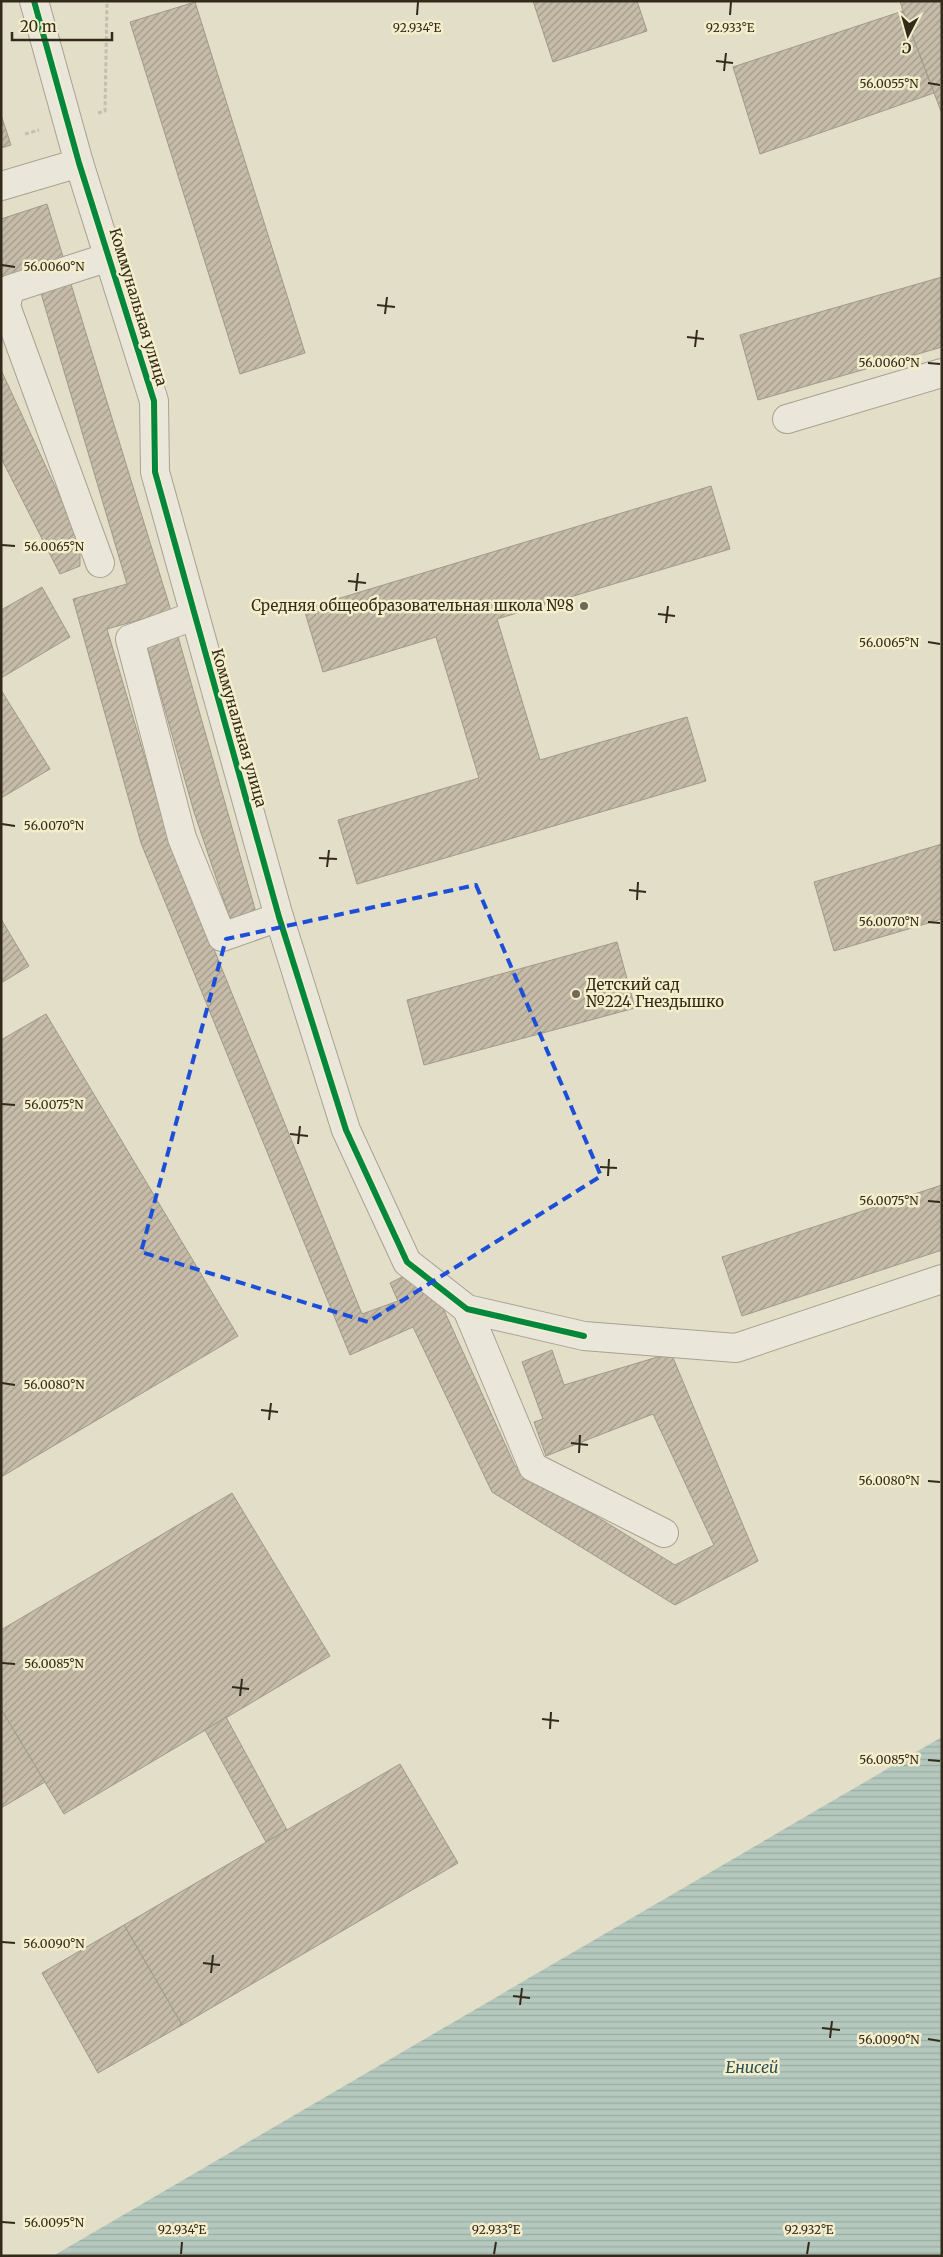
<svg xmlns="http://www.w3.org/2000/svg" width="943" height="2257" viewBox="0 0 943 2257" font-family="Merriweather,serif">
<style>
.water{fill:url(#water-rules)}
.building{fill:url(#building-hatch);stroke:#a29988}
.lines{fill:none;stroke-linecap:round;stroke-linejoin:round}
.minor-casing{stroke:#a7a292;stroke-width:30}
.path{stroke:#c2beb1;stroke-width:3;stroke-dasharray:4 2.5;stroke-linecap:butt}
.minor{stroke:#eae6d9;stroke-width:28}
.cycleway-casing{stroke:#f5eecc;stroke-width:9}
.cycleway{stroke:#00873e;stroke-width:6}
.marked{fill:none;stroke:#1d4ed8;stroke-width:4;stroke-dasharray:10 6;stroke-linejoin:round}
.ticks{fill:none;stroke:#342a1b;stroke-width:2}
.poi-dot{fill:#716958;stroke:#f5eecc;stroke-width:2}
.labels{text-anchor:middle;stroke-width:5;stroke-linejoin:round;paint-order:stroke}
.street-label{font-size:15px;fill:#342a1b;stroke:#f5eecc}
.poi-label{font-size:15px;fill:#342a1b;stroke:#f5eecc;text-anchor:end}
.water-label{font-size:16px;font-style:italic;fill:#2a5254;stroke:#f5eecc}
.ticks-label{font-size:12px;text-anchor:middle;fill:#342a1b;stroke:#f5eecc;stroke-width:5;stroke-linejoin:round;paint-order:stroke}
</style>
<defs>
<pattern id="water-rules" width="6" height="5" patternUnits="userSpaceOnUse" patternTransform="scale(1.25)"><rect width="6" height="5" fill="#b4c8be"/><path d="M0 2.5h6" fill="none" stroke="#9baca3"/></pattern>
<pattern id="building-hatch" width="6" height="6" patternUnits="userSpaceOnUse" patternTransform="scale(1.25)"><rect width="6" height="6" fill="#c6bca9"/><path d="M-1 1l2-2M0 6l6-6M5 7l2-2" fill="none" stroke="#a29989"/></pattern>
</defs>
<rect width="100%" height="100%" fill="#e2dec8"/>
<polygon class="water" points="942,1737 942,2256 53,2256"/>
<g class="building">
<polygon points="533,1 637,1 647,31 553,62"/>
<polygon points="900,1 942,1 942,114 903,11"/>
<polygon points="195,2 305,353 240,374 130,22"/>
<polygon points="903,11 934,93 760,154 733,67"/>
<polygon points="1,115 11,145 1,148"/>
<polygon points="47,204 64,260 1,280 1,219"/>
<polygon points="942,277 942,347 758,400 740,335"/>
<polygon points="70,281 171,611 107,629 168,836 362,1314 398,1301 390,1283 408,1274 442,1306 515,1466 675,1565 714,1545 653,1414 546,1456 534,1422 543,1419 522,1362 552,1350 564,1385 671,1353 758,1561 675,1605 492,1492 413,1327 350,1355 141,843 73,599 127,584 40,290"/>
<polygon points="1,370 80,540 80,566 60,574 1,458"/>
<polygon points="711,486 730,549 497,619 540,760 687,717 706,781 357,884 338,820 479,778 436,637 323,672 304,609"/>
<polygon points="42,587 70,637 1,678 1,610"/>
<polygon points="177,633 257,916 231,922 194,812 146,643"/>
<polygon points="1,690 50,769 1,798"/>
<polygon points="942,844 942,919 834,951 814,882"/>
<polygon points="1,919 29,966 1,983"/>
<polygon points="617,942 635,1008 424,1065 407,1000"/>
<polygon points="46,1014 238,1336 1,1477 1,1040"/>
<polygon points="942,1185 942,1250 742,1316 722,1257"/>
<polygon points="232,1493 330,1656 64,1814 1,1709 1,1630"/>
<polygon points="1,1709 45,1782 1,1808"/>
<polygon points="226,1717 287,1830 266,1842 205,1730"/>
<polygon points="400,1764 458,1863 182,2025 124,1925"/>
<polygon points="124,1925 182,2025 98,2073 42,1973"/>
</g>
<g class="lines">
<g class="minor-casing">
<g id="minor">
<polyline points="34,1 79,163 154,401 155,472 279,917 346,1130 407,1262 467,1309 584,1336 736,1348 942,1279"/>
<polyline points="1,186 79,163"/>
<polyline points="787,419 942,373"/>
<polyline points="100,563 6,306 10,289 109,257"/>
<polyline points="194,616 130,639 182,838 222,937 279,917"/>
<polyline points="467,1309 533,1467 664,1533"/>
</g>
</g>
<g class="path">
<polyline points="98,113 105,111 107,1"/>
<polyline points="25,134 39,130"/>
</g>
<use href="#minor" class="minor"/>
<g class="cycleway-casing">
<polyline id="cycleway" points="34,1 79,163 154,401 155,472 279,917 346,1130 407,1262 467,1309 584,1336"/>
</g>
<use href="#cycleway" class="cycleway"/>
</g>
<path class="marked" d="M476,885l125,291 -233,146 -227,-70 85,-313z"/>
<path class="ticks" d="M417,15l1,-13M730,15l1,-13M716,61l17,2M724,71l2,-18M928,83l12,2M2,265l13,2M377,305l18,2M385,314l2,-17M687,337l17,2M695,347l2,-17M928,363l12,1M2,545l13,1M348,581l18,2M356,591l2,-18M658,614l17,2M666,623l2,-17M928,642l12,2M2,824l13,2M319,858l18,1M327,867l2,-17M629,890l17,2M637,900l1,-18M928,922l12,1M2,1104l13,1M290,1134l18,2M298,1144l2,-18M600,1167l17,1M608,1176l1,-17M928,1201l12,1M2,1383l13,2M261,1410l17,2M269,1420l2,-17M571,1443l17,2M579,1453l1,-18M928,1481l12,1M2,1663l13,1M232,1687l17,2M240,1696l2,-17M542,1719l17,2M550,1729l1,-17M928,1760l12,1M2,1942l13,1M203,1963l17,2M211,1973l2,-18M513,1996l17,2M520,2005l2,-17M822,2028l18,2M830,2038l2,-17M928,2039l12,2M2,2222l13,1M181,2254l1,-12M494,2254l2,-12M807,2254l2,-12"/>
<g class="poi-dot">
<circle cx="584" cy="606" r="5"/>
<circle cx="576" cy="994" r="5"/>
</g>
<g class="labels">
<g class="street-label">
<text transform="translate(138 307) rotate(73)" y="5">Коммунальная улица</text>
<text transform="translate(239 728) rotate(74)" y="5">Коммунальная улица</text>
</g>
<g class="poi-label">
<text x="574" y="611">Средняя общеобразовательная школа №8</text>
<text x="586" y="990" text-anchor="start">Детский сад<tspan x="586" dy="17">№224 Гнездышко</tspan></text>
</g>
<g class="water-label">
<text x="752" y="2073">Енисей</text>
</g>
</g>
<g class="ticks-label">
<text x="417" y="32">92.934°E</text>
<text x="730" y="32">92.933°E</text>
<text x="889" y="88">56.0055°N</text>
<text x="54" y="271">56.0060°N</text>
<text x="889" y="367">56.0060°N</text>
<text x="54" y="551">56.0065°N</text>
<text x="889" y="647">56.0065°N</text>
<text x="54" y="830">56.0070°N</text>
<text x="889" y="926">56.0070°N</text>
<text x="54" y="1109">56.0075°N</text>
<text x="889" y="1205">56.0075°N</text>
<text x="54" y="1389">56.0080°N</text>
<text x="889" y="1485">56.0080°N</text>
<text x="54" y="1668">56.0085°N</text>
<text x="889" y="1764">56.0085°N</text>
<text x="54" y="1948">56.0090°N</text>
<text x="889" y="2044">56.0090°N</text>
<text x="54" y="2227">56.0095°N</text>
<text x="182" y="2234">92.934°E</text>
<text x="496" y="2234">92.933°E</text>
<text x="809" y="2234">92.932°E</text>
</g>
<rect width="943" height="2257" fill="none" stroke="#342a1b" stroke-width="5"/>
<g transform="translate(908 35) rotate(186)" stroke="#f5eecc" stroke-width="4" paint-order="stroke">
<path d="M0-4L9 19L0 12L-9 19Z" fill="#342a1b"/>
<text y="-8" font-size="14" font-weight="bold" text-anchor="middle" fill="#342a1b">С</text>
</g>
<path d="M12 32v8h100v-8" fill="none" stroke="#342a1b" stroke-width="2.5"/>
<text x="20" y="32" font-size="15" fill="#342a1b" stroke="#f5eecc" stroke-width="4" paint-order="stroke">20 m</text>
</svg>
